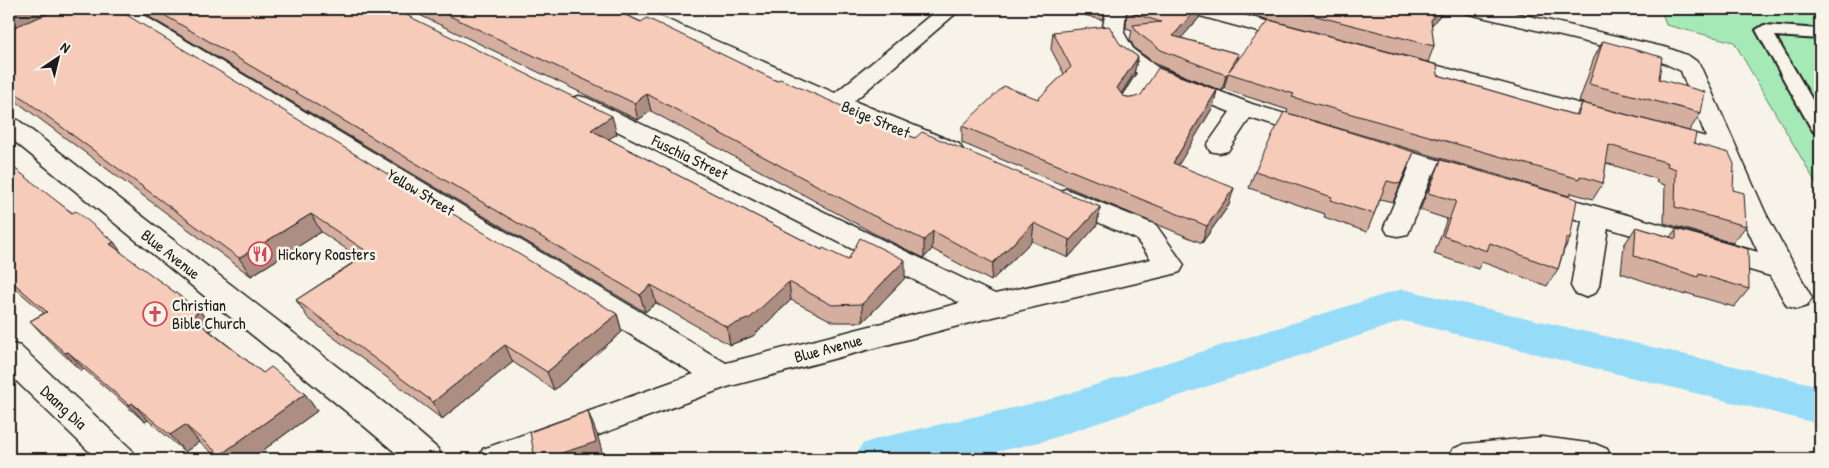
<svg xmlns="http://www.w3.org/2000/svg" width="1829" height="468" viewBox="0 0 1829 468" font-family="'Patrick Hand',sans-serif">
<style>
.green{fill:#a5eab6;stroke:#608369}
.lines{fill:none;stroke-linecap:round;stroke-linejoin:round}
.canal{fill:#96dcf8;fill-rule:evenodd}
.lane-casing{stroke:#1c1c1c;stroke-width:4}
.street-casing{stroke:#1c1c1c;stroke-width:3}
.secondary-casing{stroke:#1c1c1c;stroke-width:3}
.lane{fill:#f7f3e8;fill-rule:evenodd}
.street{fill:#f7f3e8;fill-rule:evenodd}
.secondary{fill:#f7f3e8;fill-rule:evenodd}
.wall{fill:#d4afa0;stroke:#1c1c1c}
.shaded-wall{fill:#ad8e82;stroke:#1c1c1c}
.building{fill:#f7cbba;stroke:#1c1c1c}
.labels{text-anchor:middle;stroke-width:5;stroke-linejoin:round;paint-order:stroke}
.street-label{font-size:16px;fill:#1c1c1c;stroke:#f7f3e8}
.poi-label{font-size:16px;fill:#1c1c1c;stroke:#f7f3e8;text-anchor:start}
</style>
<rect width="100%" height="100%" fill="#f7f3e8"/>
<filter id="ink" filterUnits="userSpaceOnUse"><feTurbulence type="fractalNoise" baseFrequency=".02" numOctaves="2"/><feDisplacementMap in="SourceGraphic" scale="10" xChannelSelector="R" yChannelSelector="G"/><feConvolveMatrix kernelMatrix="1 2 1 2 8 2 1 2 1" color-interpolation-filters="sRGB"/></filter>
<g filter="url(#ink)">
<polygon class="green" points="1661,9 1820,9 1820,190 1734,42 1666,25"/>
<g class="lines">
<polygon class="canal" points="1402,289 1820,386 1820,424 1403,321 1044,441 966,459 854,459 862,444 879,438 1044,401"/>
<g class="lane-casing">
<polygon id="lane" points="1764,25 1820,29 1820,39 1775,36 1820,113 1820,133 1814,132 1811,128 1756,30"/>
</g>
<g class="street-casing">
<g id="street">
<polygon points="108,9 133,9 726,363 960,303 571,108 567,103 571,98 579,96 587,98 995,294 1151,259 1136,239 1057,204 1053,198 1057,192 1066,189 1156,225 1184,265 1180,272 1170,275 992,317 727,387 534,459 478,459 483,449 694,374 111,13"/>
<polygon points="615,9 643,9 835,93 938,9 961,9 854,101 959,144 963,150 959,156 950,158 941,156 829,108 619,13"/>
<polygon points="1106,9 1126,9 1124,33 1134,50 1157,67 1252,104 1325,126 1328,131 1325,136 1316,139 1250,118 1228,151 1219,153 1210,151 1207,145 1230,112 1154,82 1136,111 1128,113 1120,111 1116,106 1137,73 1118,59 1102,33"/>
<polygon points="1185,9 1220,9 1307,31 1310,36 1307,41 1299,43 1189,13"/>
<polygon points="1461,9 1498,9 1668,48 1689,56 1699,63 1766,214 1812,298 1807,306 1797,309 1787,306 1770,276 1608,228 1599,286 1595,293 1585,297 1575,293 1571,286 1582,221 1530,205 1526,199 1530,193 1539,190 1758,252 1713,155 1650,137 1647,132 1650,127 1659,124 1706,137 1681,71 1653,58 1465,13"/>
<polygon points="1401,56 1622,115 1625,120 1622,125 1613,127 1393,68 1390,63 1393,58"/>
<polygon points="9,118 18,120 388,406 438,449 443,459 403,459 364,426 9,137"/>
<polygon points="1376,142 1483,173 1487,179 1483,185 1474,187 1432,175 1408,234 1398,236 1388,234 1384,227 1409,168 1367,156 1363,150 1367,144"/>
<polygon points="1542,437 1595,444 1607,449 1612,459 1448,459 1453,449 1465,444"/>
</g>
</g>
<g class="secondary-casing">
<polygon id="secondary" points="9,343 20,346 131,449 136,459 97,459 9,374"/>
</g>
<use href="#lane" class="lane"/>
<use href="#street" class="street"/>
<use href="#secondary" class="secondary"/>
</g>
<g class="wall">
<polygon points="9,9 617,314 622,332 554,390 513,362 442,419 308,318 296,300 360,258 321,232 251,276 9,96"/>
<polygon points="136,9 394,9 617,134 608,139 822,250 848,260 905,278 863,322 834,322 791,300 753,336 730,345 656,303 645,312"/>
<polygon points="407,9 612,9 777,81 915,138 1100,207 1097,225 1068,258 1032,241 991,281 932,249 924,258 873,233 651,111 638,120"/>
<polygon points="1063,9 1105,9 1102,20"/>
<polygon points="1127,9 1200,9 1199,18 1181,38 1239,54 1237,61 1438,75 1571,114 1576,115 1582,103 1694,143 1733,190 1746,226 1733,243 1664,223 1665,185 1656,182 1657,179 1606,163 1603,183 1593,199 1571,193 1569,196 1287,113 1288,110 1224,89 1222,91 1158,65 1135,49 1130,40 1132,30 1126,28"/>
<polygon points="1232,9 1443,9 1440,15 1431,26 1434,46 1428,62 1240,12"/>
<polygon points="1053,32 1120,44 1138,57 1134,73 1121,94 1123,96 1132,98 1217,90 1213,107 1178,165 1229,205 1202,243 962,143 962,126 1038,99 1064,74 1051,49"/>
<polygon points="1603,41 1701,113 1689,131 1579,102 1594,58"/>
<polygon points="1414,152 1393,202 1380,199 1367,232 1324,217 1325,214 1249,188 1255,171"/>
<polygon points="1441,160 1570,239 1564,250 1558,269 1547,286 1482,262 1478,269 1434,254 1447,219 1420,210 1433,177"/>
<polygon points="9,168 114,242 122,254 200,311 213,329 210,331 263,373 305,394 317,411 251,459 220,459 199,442 185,452 148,420 145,422 84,369 81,371 47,339 30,321 44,313 9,283"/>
<polygon points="1636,227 1670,237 1676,229 1749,289 1734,307 1686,293 1685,295 1621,273 1624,245"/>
</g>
<g class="shaded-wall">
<polygon points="16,9 67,9 9,33 9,12"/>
<polygon points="1196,9 1200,9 1199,18 1170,51 1173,36"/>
<polygon points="1439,9 1443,9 1440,15 1424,35 1431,20"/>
<polygon points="1138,57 1134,73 1114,105 1117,88"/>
<polygon points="1228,73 1224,89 1222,91 1226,75"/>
<polygon points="1217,90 1213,107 1169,181 1173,163"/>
<polygon points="647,94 651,111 638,120 634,103"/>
<polygon points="612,116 617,134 596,147 591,130"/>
<polygon points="1234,188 1229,205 1202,243 1207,226"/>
<polygon points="1100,207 1097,225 1068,258 1070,240"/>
<polygon points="311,214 321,232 251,276 239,258"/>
<polygon points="1034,223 1032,241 991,281 993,263"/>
<polygon points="933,231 932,249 924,258 924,240"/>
<polygon points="114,242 127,260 110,244"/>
<polygon points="905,260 905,278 863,322 862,304"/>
<polygon points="789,282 791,300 753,336 730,345 727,327"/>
<polygon points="651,285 656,303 645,312 640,295"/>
<polygon points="200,311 213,329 205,334 191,317"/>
<polygon points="617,314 622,332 554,390 547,372"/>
<polygon points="505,345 513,362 442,419 433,402"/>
<polygon points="68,352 84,369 81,371 65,353"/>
<polygon points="305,394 317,411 251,459 224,459 220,455"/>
<polygon points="132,403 148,420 145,422 129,405"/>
<polygon points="588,411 598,437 604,459 543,459"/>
<polygon points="185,425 199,442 185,452 170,435"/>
</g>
<g class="building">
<polygon points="9,9 16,9 9,12"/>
<polygon points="60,9 117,9 617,314 547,372 505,345 433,402 296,300 369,253 311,214 239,258 9,88 9,29"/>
<polygon points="154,9 394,9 612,116 591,130 822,250 823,248 848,260 860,238 905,260 862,304 832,305 789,282 750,318 727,327 651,285 640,295"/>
<polygon points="435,9 612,9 641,22 647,18 777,81 780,79 915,138 922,132 1100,207 1070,240 1034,223 993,263 933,231 924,240 872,215 647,94 634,103"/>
<polygon points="1129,9 1196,9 1173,36 1239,54 1229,71 1269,20 1437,65 1438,75 1571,114 1578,115 1582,103 1696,133 1694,143 1729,153 1734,164 1733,190 1744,193 1746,226 1675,207 1676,169 1667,166 1668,163 1609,145 1603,183 1580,176 1579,179 1292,97 1294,94 1228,73 1226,75 1161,50 1138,33 1133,25 1161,22 1129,12"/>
<polygon points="1289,9 1439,9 1431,20 1434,46"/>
<polygon points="1109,26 1120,44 1138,57 1117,88 1123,96 1132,98 1141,95 1158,68 1217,90 1173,163 1234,188 1207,226 962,126 1004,86 1038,99 1071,67 1053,32"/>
<polygon points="1603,41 1662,57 1659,79 1705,92 1701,113 1589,84"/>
<polygon points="1284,112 1414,152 1400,184 1387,181 1374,214 1330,200 1332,197 1255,171"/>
<polygon points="1441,160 1577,199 1570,239 1567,238 1558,269 1490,243 1487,251 1443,236 1456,201 1428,193"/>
<polygon points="13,167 72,213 76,211 114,242 110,244 200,311 191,317 263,373 271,367 305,394 220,455 185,425 170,435 132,403 129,405 68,352 65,353 30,321 47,312 9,279 9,168"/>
<polygon points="1636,227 1676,239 1676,229 1748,249 1749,289 1699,274 1698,277 1634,256"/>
<polygon points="588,411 596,442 543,459 535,459 530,432"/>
</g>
</g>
<defs>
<g id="restaurant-ring" transform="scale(1.25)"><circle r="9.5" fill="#f7f3e8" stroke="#d1495b" stroke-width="1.5"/><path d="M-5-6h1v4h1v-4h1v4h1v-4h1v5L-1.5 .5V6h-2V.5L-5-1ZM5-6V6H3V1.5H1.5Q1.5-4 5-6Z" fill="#d1495b"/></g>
<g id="church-ring" transform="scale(1.25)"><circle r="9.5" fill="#f7f3e8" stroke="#d1495b" stroke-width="1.5"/><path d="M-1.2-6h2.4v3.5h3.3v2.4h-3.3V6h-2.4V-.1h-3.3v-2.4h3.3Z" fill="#d1495b"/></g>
</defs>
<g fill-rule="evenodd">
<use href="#restaurant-ring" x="260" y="254"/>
<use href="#church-ring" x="155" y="314"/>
</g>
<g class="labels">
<g class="street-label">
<text transform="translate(876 119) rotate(23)" y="6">Beige Street</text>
<text transform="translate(690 157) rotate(26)" y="6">Fuschia Street</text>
<text transform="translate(421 192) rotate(31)" y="6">Yellow Street</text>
<text transform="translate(171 254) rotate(38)" y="6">Blue Avenue</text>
<text transform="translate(828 348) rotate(-15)" y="6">Blue Avenue</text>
<text transform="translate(64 407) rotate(43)" y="6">Daang Dia</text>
</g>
<g class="poi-label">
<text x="278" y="260">Hickory Roasters</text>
<text x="172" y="311">Christian<tspan x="172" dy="18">Bible Church</tspan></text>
</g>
</g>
<rect width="1829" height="468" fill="none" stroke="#f7f3e8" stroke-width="30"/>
<rect x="15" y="15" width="1799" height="438" fill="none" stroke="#1c1c1c" stroke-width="2" filter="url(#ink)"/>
<g transform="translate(58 58) rotate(35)" stroke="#f7f3e8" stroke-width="4" paint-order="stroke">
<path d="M0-4L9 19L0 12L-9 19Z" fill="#1c1c1c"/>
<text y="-8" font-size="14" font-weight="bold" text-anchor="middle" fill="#1c1c1c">N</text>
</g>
</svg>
